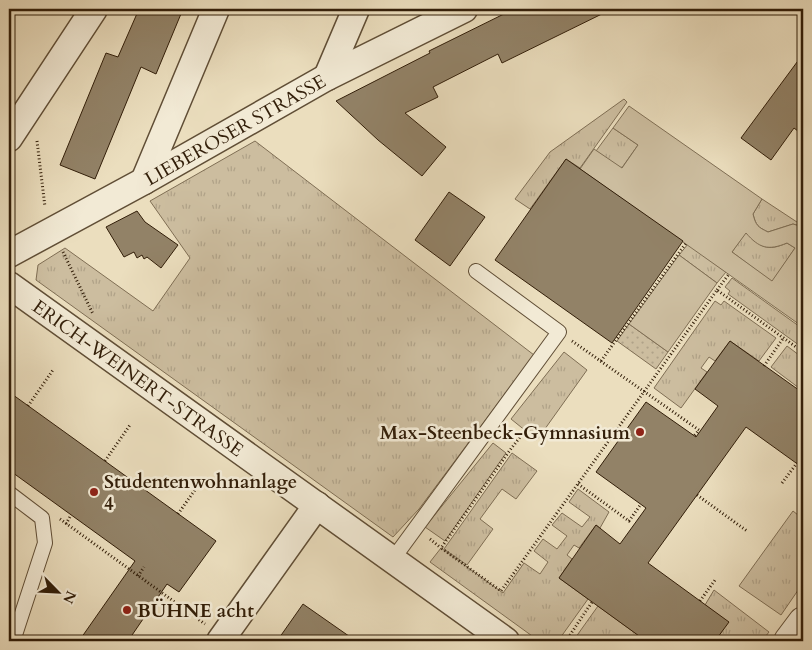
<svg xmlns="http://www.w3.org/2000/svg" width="812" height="650" viewBox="0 0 812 650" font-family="Cardo,serif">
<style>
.grass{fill:url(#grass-tufts);stroke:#7f6e54}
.park{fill:url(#park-dots);stroke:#7f6e54}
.pitch{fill:#ccbd9f;stroke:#7f6e54;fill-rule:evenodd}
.building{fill:#928267;stroke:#321e09}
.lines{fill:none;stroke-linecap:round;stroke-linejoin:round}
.service-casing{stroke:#604e36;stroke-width:16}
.minor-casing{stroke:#604e36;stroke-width:29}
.tertiary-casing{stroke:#604e36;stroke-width:30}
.path{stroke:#321e09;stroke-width:3;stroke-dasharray:1 2.5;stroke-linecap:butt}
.service{stroke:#f2ead5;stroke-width:14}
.minor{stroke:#f2ead5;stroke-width:26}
.tertiary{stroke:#f2ead5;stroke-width:28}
.poi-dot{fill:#8f2418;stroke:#f2ead5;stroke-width:2}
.labels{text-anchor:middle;stroke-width:5;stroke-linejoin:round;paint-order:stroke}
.street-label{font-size:19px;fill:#321e09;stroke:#f2ead5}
.poi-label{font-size:19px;font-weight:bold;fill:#321e09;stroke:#f2ead5;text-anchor:start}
</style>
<defs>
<pattern id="grass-tufts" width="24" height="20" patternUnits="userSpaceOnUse" patternTransform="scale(1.25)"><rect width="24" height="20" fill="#ccbd9f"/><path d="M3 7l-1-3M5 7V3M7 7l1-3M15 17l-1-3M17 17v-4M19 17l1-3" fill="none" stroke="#b0a288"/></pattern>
<pattern id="park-dots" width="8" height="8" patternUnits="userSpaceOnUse" patternTransform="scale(1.25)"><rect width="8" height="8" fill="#ccbd9f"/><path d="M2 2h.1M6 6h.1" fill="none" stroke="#b0a288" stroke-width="1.8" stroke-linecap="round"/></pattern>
</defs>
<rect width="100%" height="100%" fill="#ebdebe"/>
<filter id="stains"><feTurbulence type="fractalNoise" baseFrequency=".004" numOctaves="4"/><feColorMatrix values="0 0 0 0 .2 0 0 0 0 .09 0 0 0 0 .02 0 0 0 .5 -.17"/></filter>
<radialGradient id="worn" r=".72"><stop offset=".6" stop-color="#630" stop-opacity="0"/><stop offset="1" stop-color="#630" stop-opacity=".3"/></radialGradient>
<g class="grass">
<polygon points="624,99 627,102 580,168 566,159 530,209 515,199 550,152"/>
<polygon points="613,128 638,145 621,169 596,151"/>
<polygon points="255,141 534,355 419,509 393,537 36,280 38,265 65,248 153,311 190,258 150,201"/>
<path d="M762,199l41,27v1l-10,-3 -25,8c-10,-5 -12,-6 -15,-18z"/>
<path d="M746,232c15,15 20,20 41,11l8,5 -23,34 -40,-30z"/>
<polygon points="688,244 726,272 717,283 679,255"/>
<polygon points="732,278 803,329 803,348 728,294 730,291 725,287"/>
<polygon points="715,301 721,305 724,301 776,338 759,361 730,341 715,361 709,357 701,368 707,372 681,408 654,388"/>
<polygon points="787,346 803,358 803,383 799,388 771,367"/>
<polygon points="564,352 587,370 537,440 511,419"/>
<polygon points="493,443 506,453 445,541 425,527"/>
<polygon points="512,453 537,471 516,499 502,489 480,519 493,529 467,565 444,549"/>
<polygon points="578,489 609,512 600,528 596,525 579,548 574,545 567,555 572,559 559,578 588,599 558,641 539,641 430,562 441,548 503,593 524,563 540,574 548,562 534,551 543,539 557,549 567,536 552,525 562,513 582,527 590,517 569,502"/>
<polygon points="793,511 803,519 803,583 781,615 739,586"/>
<polygon points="714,590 769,632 762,641 715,641 728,622 705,605"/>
<polygon points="598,606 646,641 573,641"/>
</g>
<polygon class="park" points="629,324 668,352 656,369 617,341"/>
<g class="pitch">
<path d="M629,106l133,93 -9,15c3,12 5,13 15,18l25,-8 10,3v100l-223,-158 14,-20 28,19 16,-23 -25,-17zM746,233c13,15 22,18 41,10l8,5 -23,33 -40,-29z"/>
<polygon points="679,255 717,283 668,352 629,324"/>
</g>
<g class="building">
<polygon points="139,9 183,9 156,74 141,67 95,179 60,165 106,53 118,57"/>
<polygon points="514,9 612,9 502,63 498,54 433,87 438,97 405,113 446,147 422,176 378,140 336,101 430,53 429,51"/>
<polygon points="803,54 803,135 794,128 771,160 741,138"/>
<polygon points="566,159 683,241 612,343 495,260"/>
<polygon points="449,192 485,217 450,266 415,240"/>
<polygon points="137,211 145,222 178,245 161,268 147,257 144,259 142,255 137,258 134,252 124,257 106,227"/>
<polygon points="730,341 803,393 803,468 746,427 648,563 729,622 715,641 646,641 559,578 596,525 620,544 646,508 596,472 646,402 696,437 718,406 695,389"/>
<polygon points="9,392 216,541 179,592 167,584 128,641 79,641 135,561 9,470"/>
<polygon points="303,604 356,641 277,641"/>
</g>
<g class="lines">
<g class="service-casing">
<g id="service">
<polyline points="9,493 42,518 45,543 13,641"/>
<polyline points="393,559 559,332 476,271"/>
</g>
</g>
<g class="minor-casing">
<g id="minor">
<polyline points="327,77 356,9"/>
<polyline points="9,138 94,9"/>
<polyline points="144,181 216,9"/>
<path id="s1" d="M9,254l135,-73 183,-104 137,-68"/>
<path id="s2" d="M9,285l497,356"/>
<polyline points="220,641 317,505"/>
</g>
</g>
<g class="tertiary-casing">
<polyline id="tertiary" points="788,641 803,621"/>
</g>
<g class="path">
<polyline points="37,141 45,207"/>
<polyline points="63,252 93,314"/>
<polyline points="717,290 729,274"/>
<polyline points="572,341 699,430 694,436"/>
<polyline points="601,361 686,243"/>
<polyline points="764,366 784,337"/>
<polyline points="28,406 53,370"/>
<polyline points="524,432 510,450 441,548 501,591 717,290 803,352"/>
<polyline points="105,461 130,425"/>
<polyline points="782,483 797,463"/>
<polyline points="578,484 629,521 641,504"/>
<polyline points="697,495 747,531"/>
<polyline points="178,514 204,477"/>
<polyline points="60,519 205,624"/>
<polyline points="66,524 71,515"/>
<polyline points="430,539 441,548"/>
<polyline points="138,576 144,567"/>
<polyline points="700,601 715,580"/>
<polyline points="566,641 592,602"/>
</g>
<use href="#service" class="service"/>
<use href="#minor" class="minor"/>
<use href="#tertiary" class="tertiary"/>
</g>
<g class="poi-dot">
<circle cx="640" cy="432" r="5"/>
<circle cx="94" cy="492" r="5"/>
<circle cx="127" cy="610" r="5"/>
</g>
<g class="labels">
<g class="street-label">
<text dy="7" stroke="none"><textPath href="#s1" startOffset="258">LIEBEROSER STRASSE</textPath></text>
<text dy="7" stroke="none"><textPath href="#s2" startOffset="159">ERICH-WEINERT-STRASSE</textPath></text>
</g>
<g class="poi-label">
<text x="630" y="439" text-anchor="end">Max-Steenbeck-Gymnasium</text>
<text x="104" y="488">Studentenwohnanlage<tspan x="104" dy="22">4</tspan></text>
<text x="137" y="617">BÜHNE acht</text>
</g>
</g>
<rect width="812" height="650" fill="none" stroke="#ebdebe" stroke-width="30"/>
<rect x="10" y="10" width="792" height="630" fill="none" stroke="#321e09" stroke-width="2.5"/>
<rect x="15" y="15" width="782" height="620" fill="none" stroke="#321e09"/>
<g transform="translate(58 592) rotate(114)" stroke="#f2ead5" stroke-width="4" paint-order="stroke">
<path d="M0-4L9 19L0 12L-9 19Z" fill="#321e09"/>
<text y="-8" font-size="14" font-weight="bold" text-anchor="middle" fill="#321e09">N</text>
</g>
<rect width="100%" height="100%" filter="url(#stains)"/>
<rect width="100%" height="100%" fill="url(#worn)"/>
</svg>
